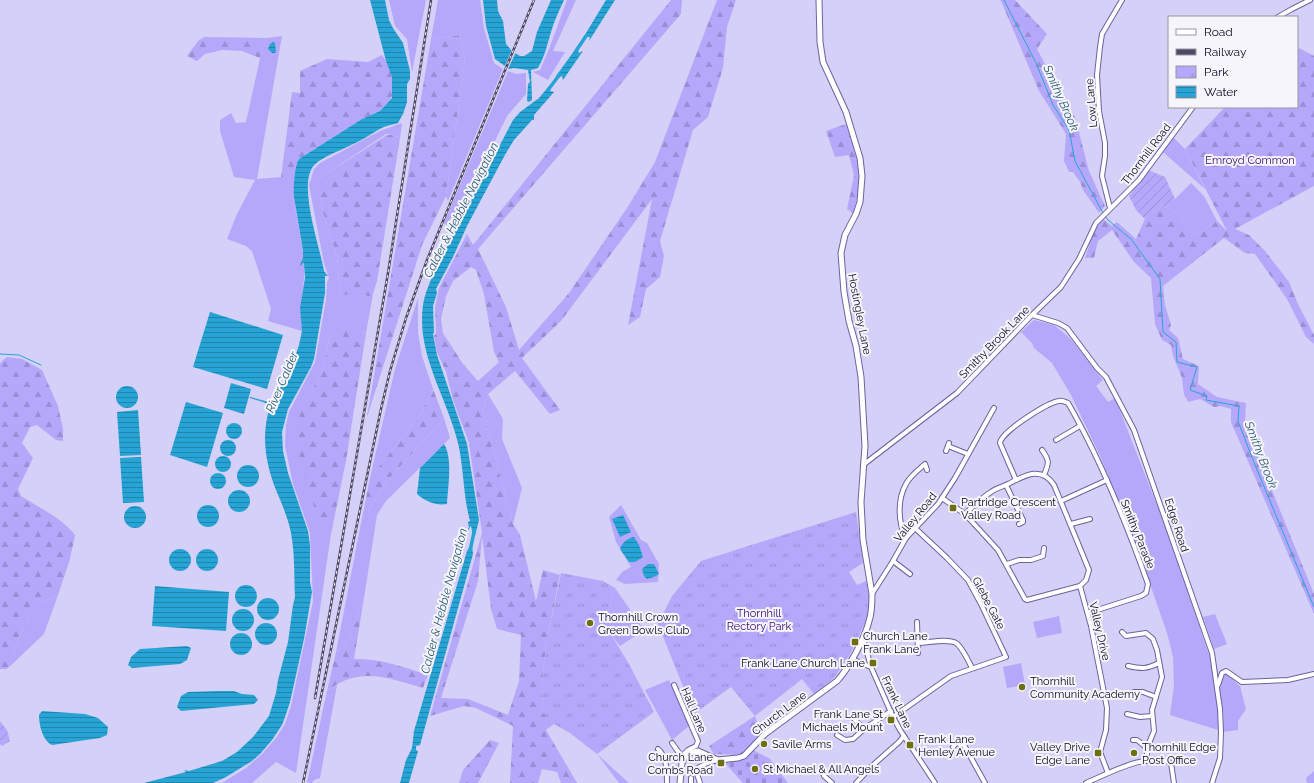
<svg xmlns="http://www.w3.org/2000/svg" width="1314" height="783" viewBox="0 0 1314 783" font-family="Raleway,sans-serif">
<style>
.grass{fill:#b5a8fa}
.forest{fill:url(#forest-firs);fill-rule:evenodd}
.cemetery{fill:url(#cemetery-stones)}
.park{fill:url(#park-tufts)}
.garden{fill:url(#garden-furrows)}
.water{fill:url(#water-rules)}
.pier{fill:#d4d0f7}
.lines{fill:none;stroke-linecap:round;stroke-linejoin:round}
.stream{stroke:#27a4d6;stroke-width:1}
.canal{stroke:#27a4d6;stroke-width:3.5}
.minor-casing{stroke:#6c639c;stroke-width:6}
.major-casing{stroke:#6c639c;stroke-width:7}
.minor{stroke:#fff;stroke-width:4}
.major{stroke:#fff;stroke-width:5}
.rail-casing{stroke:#4e4965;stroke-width:2.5}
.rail{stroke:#f6f5fc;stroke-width:1;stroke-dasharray:3;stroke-linecap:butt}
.poi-dot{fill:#6e6f12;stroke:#f6f5fc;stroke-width:1.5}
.labels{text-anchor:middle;stroke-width:4;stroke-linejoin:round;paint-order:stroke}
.street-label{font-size:11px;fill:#0c071d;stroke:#f6f5fc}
.park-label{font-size:11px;fill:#310871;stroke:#f6f5fc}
.poi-label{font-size:11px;fill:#0c071d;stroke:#f6f5fc;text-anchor:start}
.water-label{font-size:12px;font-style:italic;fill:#2c5b71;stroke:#f6f5fc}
</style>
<defs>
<pattern id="forest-firs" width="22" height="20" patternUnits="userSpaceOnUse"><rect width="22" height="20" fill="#b5a8fa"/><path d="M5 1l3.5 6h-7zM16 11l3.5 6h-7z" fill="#9a8fd6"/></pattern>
<pattern id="cemetery-stones" width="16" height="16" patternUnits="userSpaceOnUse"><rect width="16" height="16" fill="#b5a8fa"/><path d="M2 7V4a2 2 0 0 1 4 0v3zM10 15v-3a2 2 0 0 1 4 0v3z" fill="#9a8fd6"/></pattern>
<pattern id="park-tufts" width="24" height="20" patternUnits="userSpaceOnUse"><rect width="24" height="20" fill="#b5a8fa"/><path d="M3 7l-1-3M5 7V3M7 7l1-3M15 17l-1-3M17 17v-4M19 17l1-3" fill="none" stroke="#9a8fd6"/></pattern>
<pattern id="garden-furrows" width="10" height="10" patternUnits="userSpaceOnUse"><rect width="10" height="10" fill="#b5a8fa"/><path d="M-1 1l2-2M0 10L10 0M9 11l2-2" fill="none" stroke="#9a8fd6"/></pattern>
<pattern id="water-rules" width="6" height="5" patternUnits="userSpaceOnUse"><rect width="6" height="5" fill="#27a4d6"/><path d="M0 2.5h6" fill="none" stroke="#2084ad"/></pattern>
</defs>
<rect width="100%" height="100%" fill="#d4d0f7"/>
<g class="grass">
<polygon points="389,0 426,0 412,72 407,39 395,26"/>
<polygon points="438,0 480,0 484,28 494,63 503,69 448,201 446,196 465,61 460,35 431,39"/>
<polygon points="567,0 576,0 553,51 565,52 548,80 533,72 540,70 549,49"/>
<path d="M282,36l-25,143 24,-2h14c-4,30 8,59 9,89 1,14 -2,27 -3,40 -1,8 1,17 1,25l-34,-10 3,-12 -19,-58 -6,-5 -19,-7 10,-25 18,-34 -21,-3 -14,-46v-11l11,-7 5,10 10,-1 14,-64 7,-20z"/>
<polygon points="508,71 516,74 526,73 526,94 507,116 468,197 458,215 452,215 447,225 444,223"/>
<polygon points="402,123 400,138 393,135 386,134 329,172 321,196 323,212 337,256 340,293 369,296 373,294 366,333 337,328 331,331 322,372 300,413 328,534 331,534 296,773 276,762 252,783 222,783 246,768 262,754 276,738 285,724 291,706 302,654 313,601 310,533 293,484 285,446 286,425 289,412 315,362 326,300 327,282 329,278 324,263 309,185 314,169 320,163 380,131"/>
<polygon points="1173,137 1185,149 1205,189 1163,152"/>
<polygon points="1191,183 1204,196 1217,221 1197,235 1176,213 1166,208"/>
<polygon points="418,298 418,332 422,356 433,389 420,415 370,478 395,369"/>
<polygon points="1034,320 1054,325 1071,339 1103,380 1096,386 1108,402 1115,398 1171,541 1210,658 1218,709 1218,730 1170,715 1174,686 1173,657 1167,633 1142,561 1101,458 1071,395 1052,363 1034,348 1032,343 1021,332"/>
<polygon points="488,394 503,419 502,439 522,488 513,524 483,412"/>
<polygon points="444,418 450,438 386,501 377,515 364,598 346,646 336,652 361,523 386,482"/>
<polygon points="621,505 641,540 647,543 659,564 658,582 625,584 616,580 622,572 631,567 616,542 609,517"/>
<polygon points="615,588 644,630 620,646 612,636 605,621"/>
<path d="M58,595l-14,39 -37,35c10,-23 15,-48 34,-66 5,-3 12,-6 17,-8z"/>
<polygon points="1215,614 1227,644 1214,649 1203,617"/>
<polygon points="1059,616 1062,633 1037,638 1033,622"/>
<polygon points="1021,663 1025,685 1007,688 1003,667"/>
<path d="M1226,673l14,13 6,23 -8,12v9l-15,2c0,-7 1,-15 0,-23 -1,-13 -9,-25 3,-36z"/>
<polygon points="669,680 689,726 672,740 645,690"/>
<polygon points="337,685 320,778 314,780 312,783 307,783 327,691"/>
<polygon points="597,754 629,783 619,783"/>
<polygon points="1314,771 1314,783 1307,783 1306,778"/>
</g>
<g class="forest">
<path d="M671,0h11l-1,14 -203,235 28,58 13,43 50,-57 60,-88 26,-43 62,-162h19l-9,27 -4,41 -15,49 -15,13 -33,111 4,15 -4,21 -14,12 -6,28 -12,8 24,-126 -91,122 -39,37 38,52 -10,4 -35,-43 -27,23 -5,18 30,112 7,11 16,66 7,-31 17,5 -14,70 -4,39 1,28 11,12 -8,6 31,53h-16l-4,-11 -15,-3 -4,14h-28l3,-57 -37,-18 -12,-2 -34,10 52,-183 -13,-90 -16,-43 -7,-28 -9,-20 -3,-17 2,-1 -1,-26 4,-20 28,-54 6,11zM471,267l5,3 8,24 10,58 5,10 -21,19 -15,-17 -20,-31 -2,-14 5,-23 7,-15zM482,536l9,73 6,20 24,6 -2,46 -11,34 -40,-16 -27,-1 37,-117z"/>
<polygon points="999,0 1015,0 1047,34 1037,49 1065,102 1075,117 1089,171 1105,206 1099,213 1083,190 1080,182 1073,172 1069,172 1064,161 1066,134 1039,91 1001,1"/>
<polygon points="460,35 465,61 446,196 422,245 367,417 431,39"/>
<polygon points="204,37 267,38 260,58 242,51 222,50 205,54 197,61 187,56 198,41"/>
<polygon points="1299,48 1314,56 1314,186 1235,229 1249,235 1265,251 1289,282 1298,304 1314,335 1314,344 1306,337 1287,299 1255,254 1245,253 1224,238 1163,286 1165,305 1171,325 1169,330 1178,338 1183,359 1199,366 1198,384 1217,397 1246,403 1245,424 1314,594 1314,614 1231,422 1231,409 1221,406 1214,407 1200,399 1188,402 1184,394 1182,378 1173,356 1171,345 1162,340 1155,324 1151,278 1134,262 1112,230 1098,241 1094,258 1085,258 1095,228 1103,219 1112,226 1117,222 1136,239 1145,219 1160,205 1176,213 1197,235 1217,221 1227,231 1185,149 1225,107 1297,107 1297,50"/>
<path d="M382,55l6,9 4,13v19l-2,4 -10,11 -18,8 -63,40c-3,6 -2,12 -4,18h-14l11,-85 8,1v-22l27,-12 41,3z"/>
<path d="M846,124c11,34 19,54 7,89l-6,-4 7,-34 -5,-20 -14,2 -9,-26z"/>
<polygon points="387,135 393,135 400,138 377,281 373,294 370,296 340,294 337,256 323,212 321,196 322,184 329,172"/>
<polygon points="337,327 366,333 346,461 331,534 328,534 318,519 300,461 297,434 300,412 322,372 331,331"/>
<path d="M7,357l15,2 20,11 16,36 5,23v12l-7,-1 -19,-15 -7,2 -8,16 11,15 -15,31 3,7c18,12 40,21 54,39l-5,24 -12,36c-5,2 -12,5 -17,8 -19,18 -24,43 -34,66h-7v-305l2,-3z"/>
<polygon points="433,389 444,418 386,482 361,523 370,478 420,415"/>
<path d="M364,598l-10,61c26,-1 49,8 74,16l-5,13c-25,-7 -51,-18 -77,-8 -6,2 -13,7 -19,11l9,-39 10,-6z"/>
<polygon points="755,716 762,735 740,755 714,754 709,746"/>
<polygon points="490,740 499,743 478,783 459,783 463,770"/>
</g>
<polygon class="cemetery" points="753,750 770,759 788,783 743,783 724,762 747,756"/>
<g class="park">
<polygon points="856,512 863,563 849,572 857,585 866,581 870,602 866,621 849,656 834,678 814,694 802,679 755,716 731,687 694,714 658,624 672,596 701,561"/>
<polygon points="561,573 603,581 615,588 605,621 612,636 630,666 654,712 597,754 570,733 554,724 543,713 542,684 546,645"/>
</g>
<g class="garden">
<polygon points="1148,170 1165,177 1175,199 1166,208 1160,205 1145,219 1136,210 1129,196"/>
<polygon points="0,721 7,730 10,741 2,746 0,744"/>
</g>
<g class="water">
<path d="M370,0h15l4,20 4,8 10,15 7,28v8l-3,5v18l-4,12 -5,9c-7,2 -14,3 -20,7 -9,5 -17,11 -27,15 -11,6 -33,13 -39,23 -13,21 8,79 12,103l4,5h-3v17l-11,66 -3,8 -23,42 -6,23 1,19 5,22 20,58 2,14v37l2,10 -8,47 -14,63 -5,15 -3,8 -10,15 -12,14 -8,7 -26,16 -13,6h-69l42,-11 -2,-2 5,1 33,-10 15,-9 16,-15 16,-21 7,-23 2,-13 10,-38 5,-37 2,-8c-1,-21 0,-43 -4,-64 -3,-15 -9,-29 -15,-43 -11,-28 -15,-55 -6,-84l-1,-2 -19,-6v-1l19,5h3l20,-36 7,-21 3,-14 -2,-23 5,-30 -1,-14 -1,-2 -2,4 -1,-1 3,-7v-7l-9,-54c-1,-8 1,-33 5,-38l63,-40 18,-8 12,-13v-21l-6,-16z"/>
<path d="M483,0h14l1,11 5,10 3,23 6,7 8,5h4l8,-5 5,-19 14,-32h13c-5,11 -10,21 -13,32 -4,13 -6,24 -13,36l-7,2 1,30 -3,2 -2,-1 1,-17 2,-2 -2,-12 -14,-2 -5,1 -14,-10 -9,-33z"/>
<polygon points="606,0 615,0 589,41 590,37 587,37 585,39 583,38"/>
<polygon points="273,42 275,43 276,51 275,53 272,53 268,49 270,44"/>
<polygon points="577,47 579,49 578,51 579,53 583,51 563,80 562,76 558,78 556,76"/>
<path d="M549,86l2,2 -1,3 4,1 -20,23v5h-2l-18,20 -8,13 -39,73 -14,31 -17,32 1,4 -4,13 1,26 -1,2 4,21 30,89 12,76 -4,16 -2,-1 -2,-9 -2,2 -1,-6 2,-1c-7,-25 -6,-53 -12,-78 -11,-46 -42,-89 -35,-138 2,-13 8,-25 13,-37l77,-148 7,-8 19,-14z"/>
<polygon points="210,312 283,335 267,389 193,367"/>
<polygon points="231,383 251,389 244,414 224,408"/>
<circle cx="127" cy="397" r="11"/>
<polygon points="186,402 223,413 207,467 170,455"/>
<polygon points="138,410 141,455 120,456 117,412"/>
<circle cx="234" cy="431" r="8"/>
<circle cx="228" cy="448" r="8"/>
<path d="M444,444c9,14 4,43 3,60 -11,2 -22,-3 -30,-10l3,-26z"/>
<circle cx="223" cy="464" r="8"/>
<polygon points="141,457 144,502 123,503 120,458"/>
<circle cx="248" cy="476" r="11"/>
<circle cx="218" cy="481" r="8"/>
<circle cx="239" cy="501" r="11"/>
<circle cx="208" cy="516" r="11"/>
<circle cx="135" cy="517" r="11"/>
<polygon points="623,515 631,532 620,537 612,519"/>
<path d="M634,537l5,8 4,12 -8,5h-6l-9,-13c2,-6 7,-11 14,-12z"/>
<polygon points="470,546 472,546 473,554 420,745 416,746 416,750 418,751 409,783 400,783 406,760 412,748 414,731 467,551"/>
<circle cx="180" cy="560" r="11"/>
<circle cx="207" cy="560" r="11"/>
<polygon points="648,564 654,564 659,574 654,577 647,579 644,576 642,569"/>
<circle cx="246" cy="596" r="11"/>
<polygon points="155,586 229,592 226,631 152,626"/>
<circle cx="268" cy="609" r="11"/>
<circle cx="243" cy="620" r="11"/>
<circle cx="266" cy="634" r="11"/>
<circle cx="241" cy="644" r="11"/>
<polygon points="187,646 191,648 187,660 180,664 132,668 128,665 131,657 140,649"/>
<polygon points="218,691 234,691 242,694 254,695 258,700 254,704 181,711 177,707 181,696 188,692"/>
<path d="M42,711l43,3 13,4 10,9 -1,8 -7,3 -48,7c-10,-5 -13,-21 -13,-30z"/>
</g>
<polygon class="pier" points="512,49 516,52 508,69 504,68"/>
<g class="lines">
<g class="stream">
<polyline points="1004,0 1036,63 1053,105 1069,130 1075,161 1103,213"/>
<polyline points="1105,216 1108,220 1131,239 1160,279 1163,332 1176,342 1177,362 1197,367 1190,390 1207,396 1206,400 1239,406 1238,421 1253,460 1314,607"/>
<polyline points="0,354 19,355 41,365"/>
<polyline points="463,551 465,540 469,528"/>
</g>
<g class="canal">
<polyline points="576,51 586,36"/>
<polyline points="548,90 560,74"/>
<polyline points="470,551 474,532"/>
</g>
<g class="minor-casing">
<g id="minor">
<polyline points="1278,17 1292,9 1310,0"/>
<polyline points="1110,208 1102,176 1105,156 1105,143 1099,111 1097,75 1100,47 1102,34 1122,0"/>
<polyline points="1032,315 1058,323 1067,328 1097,368 1106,377 1134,430 1212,653 1220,709 1221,732 1220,758 1212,783"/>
<polyline points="1056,440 1080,426"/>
<polyline points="948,446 968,454"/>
<path d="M1042,450c8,11 7,13 2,25"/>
<polyline points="946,451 949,443"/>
<polyline points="863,465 957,393 1032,315 1061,287 1079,259 1096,223 1139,180 1193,107"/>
<path d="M1016,480l-16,-37c1,-11 48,-41 59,-42 3,-1 6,1 9,2 33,57 58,119 80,181l-2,9 -5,3 -53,17"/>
<polyline points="1006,485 1023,520 1023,522 1019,524"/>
<path d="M942,498l23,16 33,36 27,49 2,1 53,-14 6,-6 3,-10 -35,-85c-13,-20 -30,-9 -46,-1 -6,3 -12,4 -17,8 -10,6 -17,14 -26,22"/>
<polyline points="1061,501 1107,480"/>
<polyline points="1071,524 1090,519"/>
<path d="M906,538c-8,-15 -9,-38 0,-54 4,-8 12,-14 19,-20l2,6"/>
<polyline points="893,561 910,574"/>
<polyline points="1007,564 1019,560 1031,560 1043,556 1044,548"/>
<polyline points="1080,586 1091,626 1107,708 1106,730 1100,752 1108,773"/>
<polyline points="872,594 893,561 906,538 938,504 955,478 994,408"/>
<polyline points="917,622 918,653"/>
<polyline points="1122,632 1126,636 1146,633 1153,639 1157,650 1162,677 1152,710 1154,731 1147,748 1147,761"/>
<polyline points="863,638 871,667 893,717 900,730 935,783"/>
<path d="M918,643c9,0 30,-5 38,0 6,4 13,19 16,25"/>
<polyline points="852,659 871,667"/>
<path d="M1128,666c14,3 19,3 31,-3"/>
<polyline points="674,685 698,741 696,746 688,750 681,757"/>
<polyline points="1218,685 1222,673 1226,671 1242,682 1288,680 1314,674"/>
<polyline points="1134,692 1143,692 1156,697"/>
<polyline points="1127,714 1140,717 1152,716"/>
<polyline points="893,717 951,676 1006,657 981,604 968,580 947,558 916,529"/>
<polyline points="855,720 864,729"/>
<polyline points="837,735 845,740 853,739 864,729 891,711"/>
<polyline points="1133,740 1137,740 1147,748"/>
<polyline points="672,743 682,757"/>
<polyline points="953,747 956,743 964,745 985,783"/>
<path d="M658,749c9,7 9,24 9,34"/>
<polyline points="822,768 824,776 832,783"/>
<polyline points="691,778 691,783"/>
<polyline points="700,783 697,774 698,768 707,763 718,760"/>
<polyline points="856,783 872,766 899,742 904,736"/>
<path d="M1086,783c21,-9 63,-32 85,-20l3,20"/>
</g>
</g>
<g class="major-casing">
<path id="major" d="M680,783l2,-20 3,-6 4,-4 9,-2 20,9 20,-2 6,-2 21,-22 72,-53c12,-13 28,-43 32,-60 3,-8 3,-18 3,-27l-9,-54 -2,-38 4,-56 -4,-69 -5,-31 -7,-25 -5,-29 -3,-39 4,-18 11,-21 4,-12 2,-26 -2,-18 -14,-46 -23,-50 -3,-20 -1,-42"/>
</g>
<use href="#minor" class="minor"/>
<use href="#major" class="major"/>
<g class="rail-casing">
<g id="rail">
<polyline points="315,698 388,273 431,0"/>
<polyline points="303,783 381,409 390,371 406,318 427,260 534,0"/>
</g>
</g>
<use href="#rail" class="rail"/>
</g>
<g class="poi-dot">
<rect x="949" y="504" width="8" height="8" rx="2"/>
<circle cx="590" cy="623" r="4"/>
<rect x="851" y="638" width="8" height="8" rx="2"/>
<rect x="869" y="659" width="8" height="8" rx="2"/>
<circle cx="1022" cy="687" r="4"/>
<rect x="887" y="716" width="8" height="8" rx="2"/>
<circle cx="764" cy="744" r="4"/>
<rect x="906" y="741" width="8" height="8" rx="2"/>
<rect x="1094" y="749" width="8" height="8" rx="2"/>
<circle cx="1134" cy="753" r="4"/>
<rect x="717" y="759" width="8" height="8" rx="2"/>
<circle cx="755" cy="769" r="4"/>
</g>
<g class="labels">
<g class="street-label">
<text transform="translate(1091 103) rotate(-95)" y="4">Low Lane</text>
<text transform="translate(1146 154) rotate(-53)" y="4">Thornhill Road</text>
<text transform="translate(860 314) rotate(79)" y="4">Hostingley Lane</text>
<text transform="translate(994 342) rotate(-46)" y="4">Smithy Brook Lane</text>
<text transform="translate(915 517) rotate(-51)" y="4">Valley Road</text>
<text transform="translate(1177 525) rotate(72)" y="4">Edge Road</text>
<text transform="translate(1138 534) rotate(68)" y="4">Smithy Parade</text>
<text transform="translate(989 603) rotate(62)" y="4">Glebe Gate</text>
<text transform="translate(1100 631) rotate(77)" y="4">Valley Drive</text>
<text transform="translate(897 702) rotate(65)" y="4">Frank Lane</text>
<text transform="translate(694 710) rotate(67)" y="4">Hall Lane</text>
<text transform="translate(779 713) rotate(-37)" y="4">Church Lane</text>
</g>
<g class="park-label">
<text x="1250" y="164">Emroyd Common</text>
<text x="759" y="617">Thornhill<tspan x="759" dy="13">Rectory Park</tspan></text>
</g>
<g class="poi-label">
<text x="961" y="506">Partridge Crescent<tspan x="961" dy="13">Valley Road</tspan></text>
<text x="598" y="621">Thornhill Crown<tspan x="598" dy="13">Green Bowls Club</tspan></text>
<text x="863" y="640">Church Lane<tspan x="863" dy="13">Frank Lane</tspan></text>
<text x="865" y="667" text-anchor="end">Frank Lane Church Lane</text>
<text x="1030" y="685">Thornhill<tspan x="1030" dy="13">Community Academy</tspan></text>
<text x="883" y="718" text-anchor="end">Frank Lane St<tspan x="883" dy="13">Michaels Mount</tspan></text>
<text x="918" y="743">Frank Lane<tspan x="918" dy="13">Henley Avenue</tspan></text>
<text x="772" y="748">Savile Arms</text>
<text x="1090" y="751" text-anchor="end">Valley Drive<tspan x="1090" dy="13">Edge Lane</tspan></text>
<text x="1142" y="751">Thornhill Edge<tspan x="1142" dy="13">Post Office</tspan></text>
<text x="713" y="761" text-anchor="end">Church Lane<tspan x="713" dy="13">Combs Road</tspan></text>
<text x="763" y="773">St Michael &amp; All Angels</text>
</g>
<g class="water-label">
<text transform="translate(1061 98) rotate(66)" y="4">Smithy Brook</text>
<text transform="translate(461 210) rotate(-63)" y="4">Calder &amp; Hebble Navigation</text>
<text transform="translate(282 382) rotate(-67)" y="4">River Calder</text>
<text transform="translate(1261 455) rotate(69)" y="4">Smithy Brook</text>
<text transform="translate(444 601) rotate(-75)" y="4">Calder &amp; Hebble Navigation</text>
</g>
</g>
<rect x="1168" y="16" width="130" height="92" fill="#f6f5fc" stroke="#9896a3"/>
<rect x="1176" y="29" width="20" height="6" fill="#ffffff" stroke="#9896a3"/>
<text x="1204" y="36" font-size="12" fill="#0c071d">Road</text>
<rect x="1176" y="49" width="20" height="6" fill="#4e4965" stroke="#9896a3"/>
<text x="1204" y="56" font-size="12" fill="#0c071d">Railway</text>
<rect x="1176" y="66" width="20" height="12" fill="url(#park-tufts)" stroke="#9896a3"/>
<text x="1204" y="76" font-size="12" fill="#0c071d">Park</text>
<rect x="1176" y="86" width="20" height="12" fill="url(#water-rules)" stroke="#9896a3"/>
<text x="1204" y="96" font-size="12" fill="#0c071d">Water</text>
</svg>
